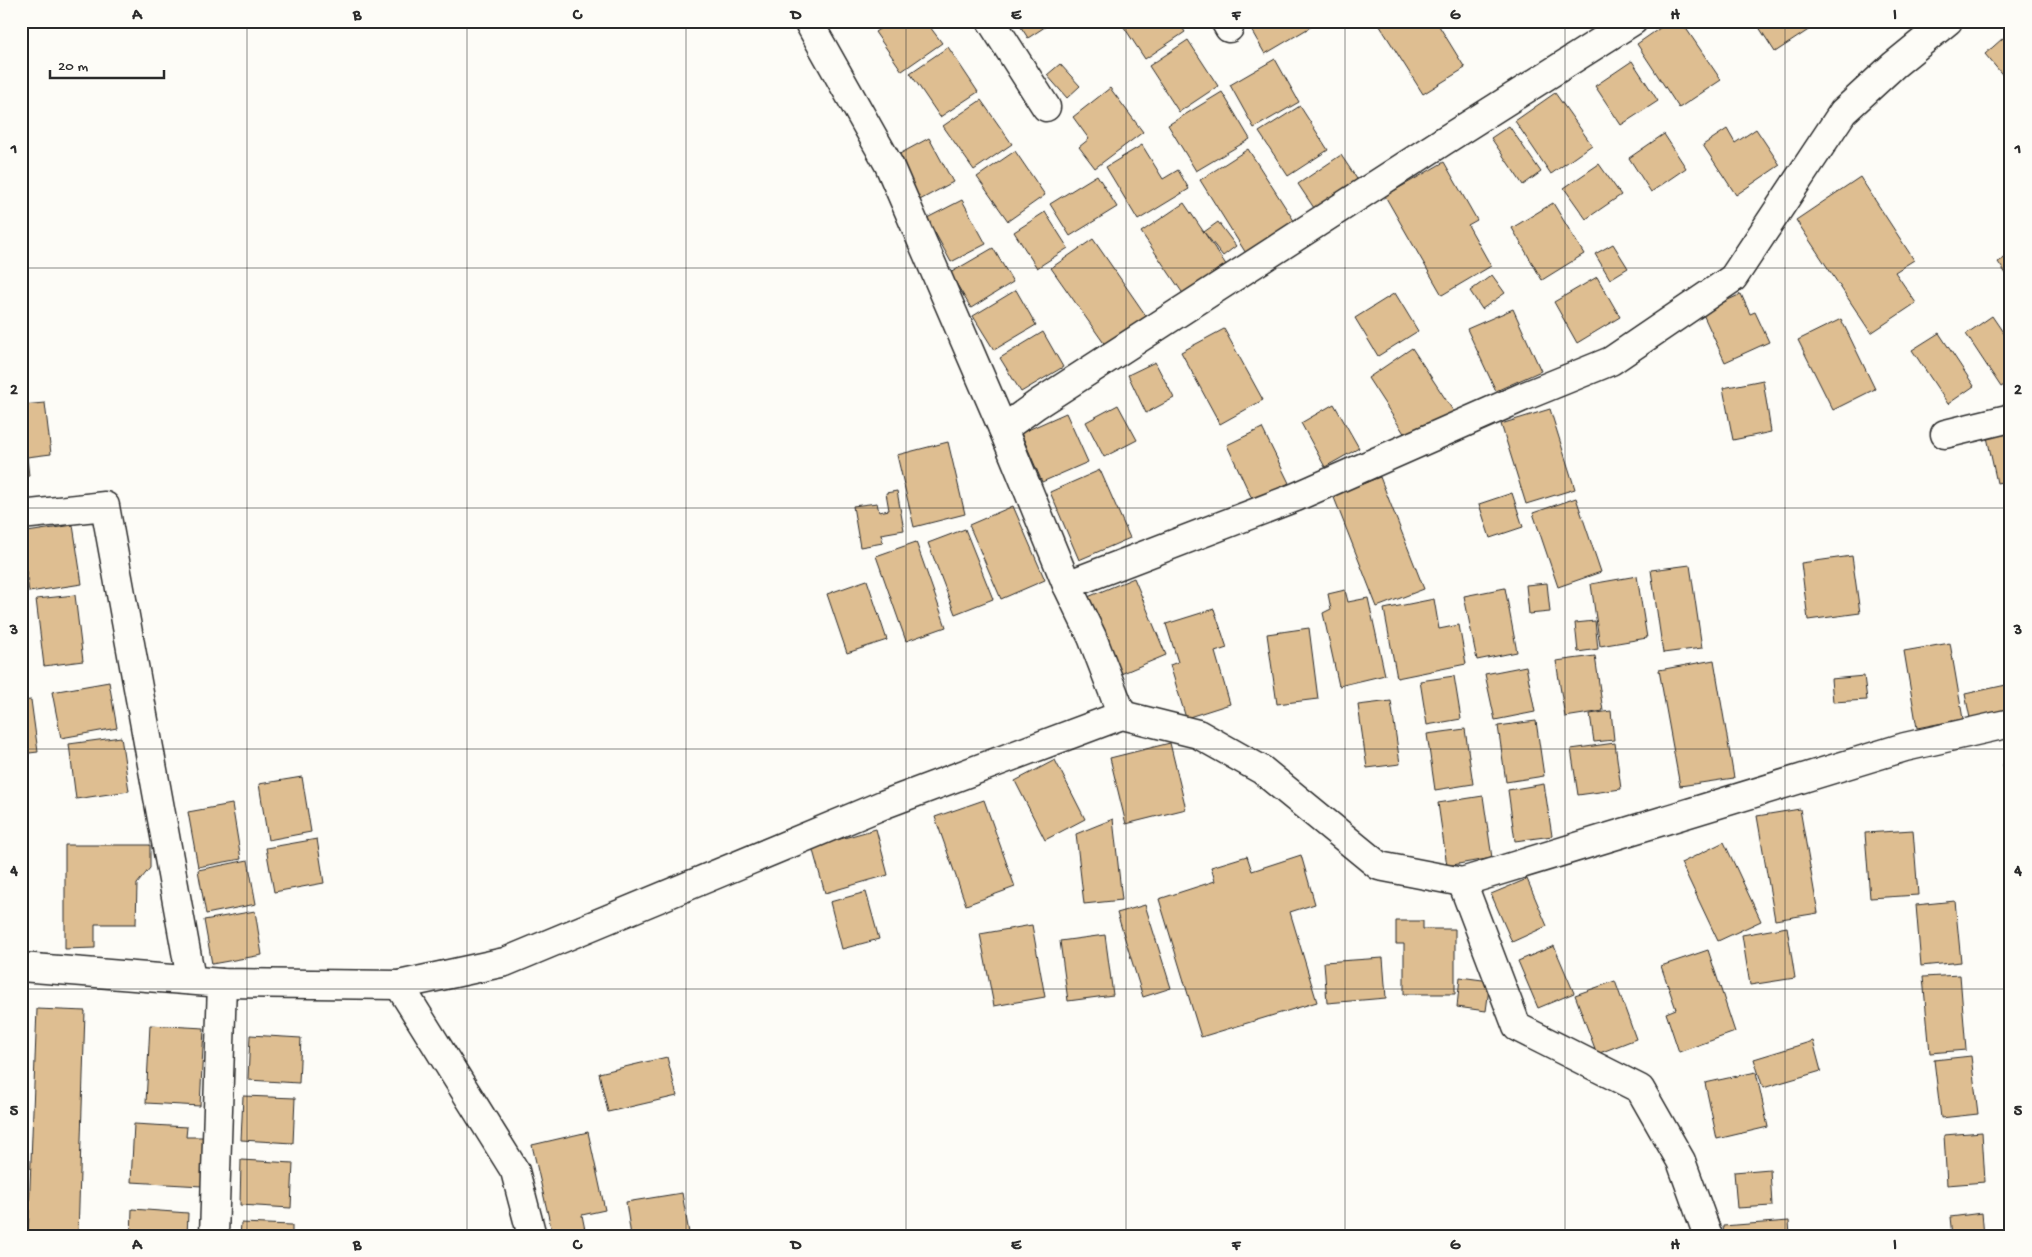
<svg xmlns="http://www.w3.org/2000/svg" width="2032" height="1257" viewBox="0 0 2032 1257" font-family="'Gochi Hand',sans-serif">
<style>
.building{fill:#debe91;stroke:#2b2b2b}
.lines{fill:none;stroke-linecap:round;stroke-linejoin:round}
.minor-casing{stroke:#2b2b2b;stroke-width:31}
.minor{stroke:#fdfcf7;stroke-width:28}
.grid{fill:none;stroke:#2b2b2b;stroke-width:1;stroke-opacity:0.55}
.neatline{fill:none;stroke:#2b2b2b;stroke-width:2}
.grid-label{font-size:16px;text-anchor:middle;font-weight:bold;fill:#2b2b2b}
</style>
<rect width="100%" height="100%" fill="#fdfcf7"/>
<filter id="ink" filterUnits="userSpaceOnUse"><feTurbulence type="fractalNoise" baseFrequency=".02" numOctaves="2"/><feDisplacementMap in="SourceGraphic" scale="10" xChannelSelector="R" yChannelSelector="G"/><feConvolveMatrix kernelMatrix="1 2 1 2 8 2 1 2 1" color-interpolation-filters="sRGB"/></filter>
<g filter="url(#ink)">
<g class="building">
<polygon points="891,21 930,21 927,23 942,43 902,71 875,32"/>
<polygon points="1017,21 1054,21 1028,38"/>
<polygon points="1120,21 1178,21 1185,32 1145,59"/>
<polygon points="1246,21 1312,21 1314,25 1265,54"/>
<polygon points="1380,21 1436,21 1465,68 1423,94 1378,23"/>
<polygon points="1670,21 1681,21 1721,80 1679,108 1637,44"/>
<polygon points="1755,21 1809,21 1813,27 1775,52"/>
<polygon points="2011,31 2011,85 1985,54"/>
<polygon points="1188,40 1218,86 1179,112 1149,66"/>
<polygon points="948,47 978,92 940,117 910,73"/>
<polygon points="1275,59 1299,102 1254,128 1230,85"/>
<polygon points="1632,61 1658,101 1621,125 1595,86"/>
<polygon points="1060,64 1080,86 1067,98 1047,75"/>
<polygon points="1110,88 1143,132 1095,168 1079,147 1089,139 1073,117"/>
<polygon points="1222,92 1250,139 1196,171 1168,125"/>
<polygon points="1555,93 1592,145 1551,174 1515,121"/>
<polygon points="981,100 1012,144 974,170 943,126"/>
<polygon points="1300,106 1328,150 1288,176 1259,132"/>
<polygon points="1509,126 1541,172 1523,185 1491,138"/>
<polygon points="1727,129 1735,143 1756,129 1780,165 1736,195 1703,145"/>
<polygon points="1664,134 1686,168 1651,192 1629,158"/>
<polygon points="929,138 953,182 918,201 894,157"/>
<polygon points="1142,145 1163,179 1178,170 1189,189 1138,220 1106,167"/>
<polygon points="1248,149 1298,227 1249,258 1200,180"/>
<polygon points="1015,151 1045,195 1008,221 977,177"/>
<polygon points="1341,155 1361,185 1318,214 1298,184"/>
<polygon points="1444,162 1477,220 1468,225 1491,266 1442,295 1385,196"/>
<polygon points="1599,164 1621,195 1586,219 1564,188"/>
<polygon points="1097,175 1117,207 1070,236 1050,204"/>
<polygon points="1860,177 1914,260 1895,272 1916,303 1871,333 1796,220"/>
<polygon points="962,200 986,244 951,262 927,218"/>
<polygon points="1184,203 1227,266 1184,295 1141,232"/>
<polygon points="1553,203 1584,254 1542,280 1512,228"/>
<polygon points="1045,212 1068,248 1037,268 1014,232"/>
<polygon points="1218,222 1236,246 1223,256 1204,232"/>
<polygon points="1093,239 1149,320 1108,349 1051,268"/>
<polygon points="1613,244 1628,268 1610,279 1595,254"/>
<polygon points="993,248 1013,282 971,308 950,273"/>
<polygon points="2011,254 2011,281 1998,262"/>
<polygon points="1492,275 1505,293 1482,309 1470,291"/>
<polygon points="1597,277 1620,317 1577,343 1554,302"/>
<polygon points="1016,290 1036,325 994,350 973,316"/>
<polygon points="1395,293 1418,331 1378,356 1355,318"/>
<polygon points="1741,294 1750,314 1755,312 1769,342 1725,362 1702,312"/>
<polygon points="1513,309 1541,371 1496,391 1467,329"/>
<polygon points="1992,316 2011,344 2011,381 2001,387 1966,334"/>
<polygon points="1841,319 1875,389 1833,410 1798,340"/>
<polygon points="1224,329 1263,400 1220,424 1181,352"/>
<polygon points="1043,332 1063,367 1021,392 1000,358"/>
<polygon points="1939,333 1974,386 1948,404 1912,350"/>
<polygon points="1412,348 1454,412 1409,441 1368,378"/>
<polygon points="1155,362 1174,398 1146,413 1128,375"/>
<polygon points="1763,380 1771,432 1733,440 1723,388"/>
<polygon points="45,403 51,454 27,457 29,476 21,477 21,405"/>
<polygon points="1334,404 1359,448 1325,467 1301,423"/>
<polygon points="1118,405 1137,440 1104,457 1086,422"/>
<polygon points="1550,409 1575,489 1526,504 1501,424"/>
<polygon points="1066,413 1088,462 1042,482 1021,433"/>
<polygon points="1262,428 1289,483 1253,501 1227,445"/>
<polygon points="2011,431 2011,480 1997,483 1987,437"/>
<polygon points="948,442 965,514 914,527 897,455"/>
<polygon points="1100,470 1130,538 1079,560 1050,492"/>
<polygon points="1380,477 1424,589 1377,607 1333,495"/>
<polygon points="897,491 904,530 881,534 883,543 860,547 853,506 877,503 879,512 889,510 886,493"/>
<polygon points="1512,493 1523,527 1490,538 1479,504"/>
<polygon points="1576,498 1601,572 1558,587 1533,513"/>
<polygon points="1013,506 1045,580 1001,599 969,525"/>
<polygon points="73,525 82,584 29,592 21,533"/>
<polygon points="965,529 993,599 955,614 928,543"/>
<polygon points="916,542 946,627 906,641 876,556"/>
<polygon points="1852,556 1860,613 1808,620 1801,563"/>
<polygon points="1690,565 1702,648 1663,653 1651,570"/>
<polygon points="1637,576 1647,638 1600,646 1591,584"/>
<polygon points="1134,578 1166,655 1116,676 1083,599"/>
<polygon points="867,580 887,640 847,653 827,594"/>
<polygon points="1547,583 1550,612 1529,614 1526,585"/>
<polygon points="1505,588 1517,652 1477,660 1464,596"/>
<polygon points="1345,590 1348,602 1368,598 1385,675 1339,686 1323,613 1331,609 1328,594"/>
<polygon points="75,595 83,661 44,666 36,599"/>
<polygon points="1434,599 1439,629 1459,625 1466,664 1397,678 1384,609"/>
<polygon points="1214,609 1227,648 1215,652 1230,704 1186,718 1170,665 1178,662 1166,624"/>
<polygon points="1595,621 1598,649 1578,652 1575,623"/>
<polygon points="1309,628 1318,699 1277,704 1267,634"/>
<polygon points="1950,643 1963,719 1917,728 1904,651"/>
<polygon points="1595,656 1603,711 1565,717 1556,661"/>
<polygon points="1714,660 1734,778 1680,786 1659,670"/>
<polygon points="1526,666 1535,712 1495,720 1485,674"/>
<polygon points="1454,676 1461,719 1427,725 1420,681"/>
<polygon points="1864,676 1867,700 1833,702 1831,679"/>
<polygon points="109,682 117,728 61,738 52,692"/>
<polygon points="2006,685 2011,709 1970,718 1965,694"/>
<polygon points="31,700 38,752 21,754 21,701"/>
<polygon points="1391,701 1400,764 1367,768 1358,705"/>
<polygon points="1611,711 1614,740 1594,742 1590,714"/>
<polygon points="1536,721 1544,776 1506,782 1498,726"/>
<polygon points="1465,729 1473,784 1435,790 1427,734"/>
<polygon points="121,737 129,791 76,799 69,744"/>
<polygon points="1170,743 1186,809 1126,824 1110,758"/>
<polygon points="1615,743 1621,789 1578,795 1571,749"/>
<polygon points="1055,760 1085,819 1045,840 1015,781"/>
<polygon points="2003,764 2011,764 2011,833 2009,833"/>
<polygon points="302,777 311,832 268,840 259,784"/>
<polygon points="1544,784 1552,836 1515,841 1508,790"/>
<polygon points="1483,796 1492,858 1447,866 1438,803"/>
<polygon points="984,800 1015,887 966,905 935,817"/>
<polygon points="232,804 241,859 198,867 188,812"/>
<polygon points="1800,809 1818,913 1775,920 1757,816"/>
<polygon points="1113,819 1122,900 1084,904 1076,834"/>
<polygon points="876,829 888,875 825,893 812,847"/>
<polygon points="1913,830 1918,895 1870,898 1865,833"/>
<polygon points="317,839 324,883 274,892 266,848"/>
<polygon points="1724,842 1761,921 1718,941 1681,863"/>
<polygon points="65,845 150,845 150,868 137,884 136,924 95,924 95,948 65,949"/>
<polygon points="1301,855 1315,904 1290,912 1317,1002 1201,1037 1159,899 1215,881 1211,867 1247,856 1252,871"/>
<polygon points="248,860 256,904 206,914 198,870"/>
<polygon points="1527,879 1547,926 1512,942 1491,894"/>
<polygon points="866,892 879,939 842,949 830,902"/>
<polygon points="1955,901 1961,962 1921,966 1916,905"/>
<polygon points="1145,905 1171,988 1143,997 1117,913"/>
<polygon points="255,911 262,955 212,964 204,920"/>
<polygon points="1396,921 1423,921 1423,929 1455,929 1455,994 1404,994 1404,944 1396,944"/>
<polygon points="1032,925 1045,997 994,1006 980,934"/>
<polygon points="1787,927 1795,978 1750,985 1742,935"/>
<polygon points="1105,935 1113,995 1068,1001 1060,941"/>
<polygon points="1554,946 1574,993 1538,1008 1518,961"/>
<polygon points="1708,950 1735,1032 1679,1052 1666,1013 1676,1009 1661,966"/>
<polygon points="1383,958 1386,998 1327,1003 1324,962"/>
<polygon points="1960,975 1966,1050 1930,1053 1923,977"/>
<polygon points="1460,977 1490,981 1486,1011 1457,1007"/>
<polygon points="1615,981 1636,1039 1597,1054 1575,995"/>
<polygon points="37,1009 85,1011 78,1236 28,1236"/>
<polygon points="150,1025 204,1028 200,1106 146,1103"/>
<polygon points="250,1035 301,1038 299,1083 248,1080"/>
<polygon points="1813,1041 1821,1071 1763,1088 1754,1059"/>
<polygon points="1971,1056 1978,1114 1941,1118 1934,1060"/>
<polygon points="667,1057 677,1096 608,1112 599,1073"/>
<polygon points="1756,1072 1768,1127 1717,1139 1705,1083"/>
<polygon points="243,1096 295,1098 293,1143 241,1140"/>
<polygon points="134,1124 187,1127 186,1137 204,1137 202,1186 131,1182"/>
<polygon points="588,1132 605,1210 582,1215 586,1235 553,1236 532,1145"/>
<polygon points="1982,1132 1985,1182 1947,1185 1944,1135"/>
<polygon points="241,1160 293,1163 291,1208 240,1205"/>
<polygon points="1770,1169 1772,1206 1737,1208 1734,1172"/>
<polygon points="682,1193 689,1233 670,1236 631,1236 626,1202"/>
<polygon points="132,1209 188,1213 187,1236 131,1236"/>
<polygon points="1982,1213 1984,1236 1952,1236 1950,1217"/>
<polygon points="1789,1221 1790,1236 1724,1236 1723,1226"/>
<polygon points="241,1223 292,1225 292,1236 240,1236"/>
</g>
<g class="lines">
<g class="minor-casing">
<g id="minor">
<polyline points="808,21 889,165 1003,429 1067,585 1092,637 1122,715"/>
<polyline points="991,21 1046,107"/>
<polyline points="1225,21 1229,28"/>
<polyline points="1003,429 1036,405 1442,142 1633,21"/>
<polyline points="1945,434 2011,418"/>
<polyline points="21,515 105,506 191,979"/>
<polyline points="1067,585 1296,497 1525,396 1611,361 1733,278 1843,112 1894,65 1948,21"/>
<polyline points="1462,882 1517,1027 1640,1089 1681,1161 1708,1236"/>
<polyline points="21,967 222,983 399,985 505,962 885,804 1122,715 1198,734 1262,770 1379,866 1462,882 1905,747 2011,723"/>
<polyline points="399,985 515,1171 532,1236"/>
<polyline points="214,1236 222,983"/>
</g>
</g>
<use href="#minor" class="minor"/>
</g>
</g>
<path class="grid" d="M247,21v1215M467,21v1215M686,21v1215M906,21v1215M1126,21v1215M1345,21v1215M1565,21v1215M1785,21v1215M21,268h1990M21,508h1990M21,749h1990M21,989h1990"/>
<rect width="2032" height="1257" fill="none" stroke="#fdfcf7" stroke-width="55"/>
<path d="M50 70v8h114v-8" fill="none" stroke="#2b2b2b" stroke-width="2.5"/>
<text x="58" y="70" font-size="15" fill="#2b2b2b" stroke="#fdfcf7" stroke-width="4" paint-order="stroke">20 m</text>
<rect x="28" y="28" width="1976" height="1202" class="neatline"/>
<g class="grid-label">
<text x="137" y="19">A</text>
<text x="357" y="19">B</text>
<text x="577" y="19">C</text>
<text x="796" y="19">D</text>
<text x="1016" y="19">E</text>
<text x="1236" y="19">F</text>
<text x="1455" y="19">G</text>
<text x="1675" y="19">H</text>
<text x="1895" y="19">I</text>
<text x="14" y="153">1</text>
<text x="2018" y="153">1</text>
<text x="14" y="394">2</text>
<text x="2018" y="394">2</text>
<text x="14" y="634">3</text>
<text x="2018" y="634">3</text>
<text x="14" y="875">4</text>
<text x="2018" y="875">4</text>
<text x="14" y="1115">5</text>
<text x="2018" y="1115">5</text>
<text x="137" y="1249">A</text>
<text x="357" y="1249">B</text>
<text x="577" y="1249">C</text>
<text x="796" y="1249">D</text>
<text x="1016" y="1249">E</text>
<text x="1236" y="1249">F</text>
<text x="1455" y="1249">G</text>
<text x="1675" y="1249">H</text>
<text x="1895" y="1249">I</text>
</g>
</svg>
